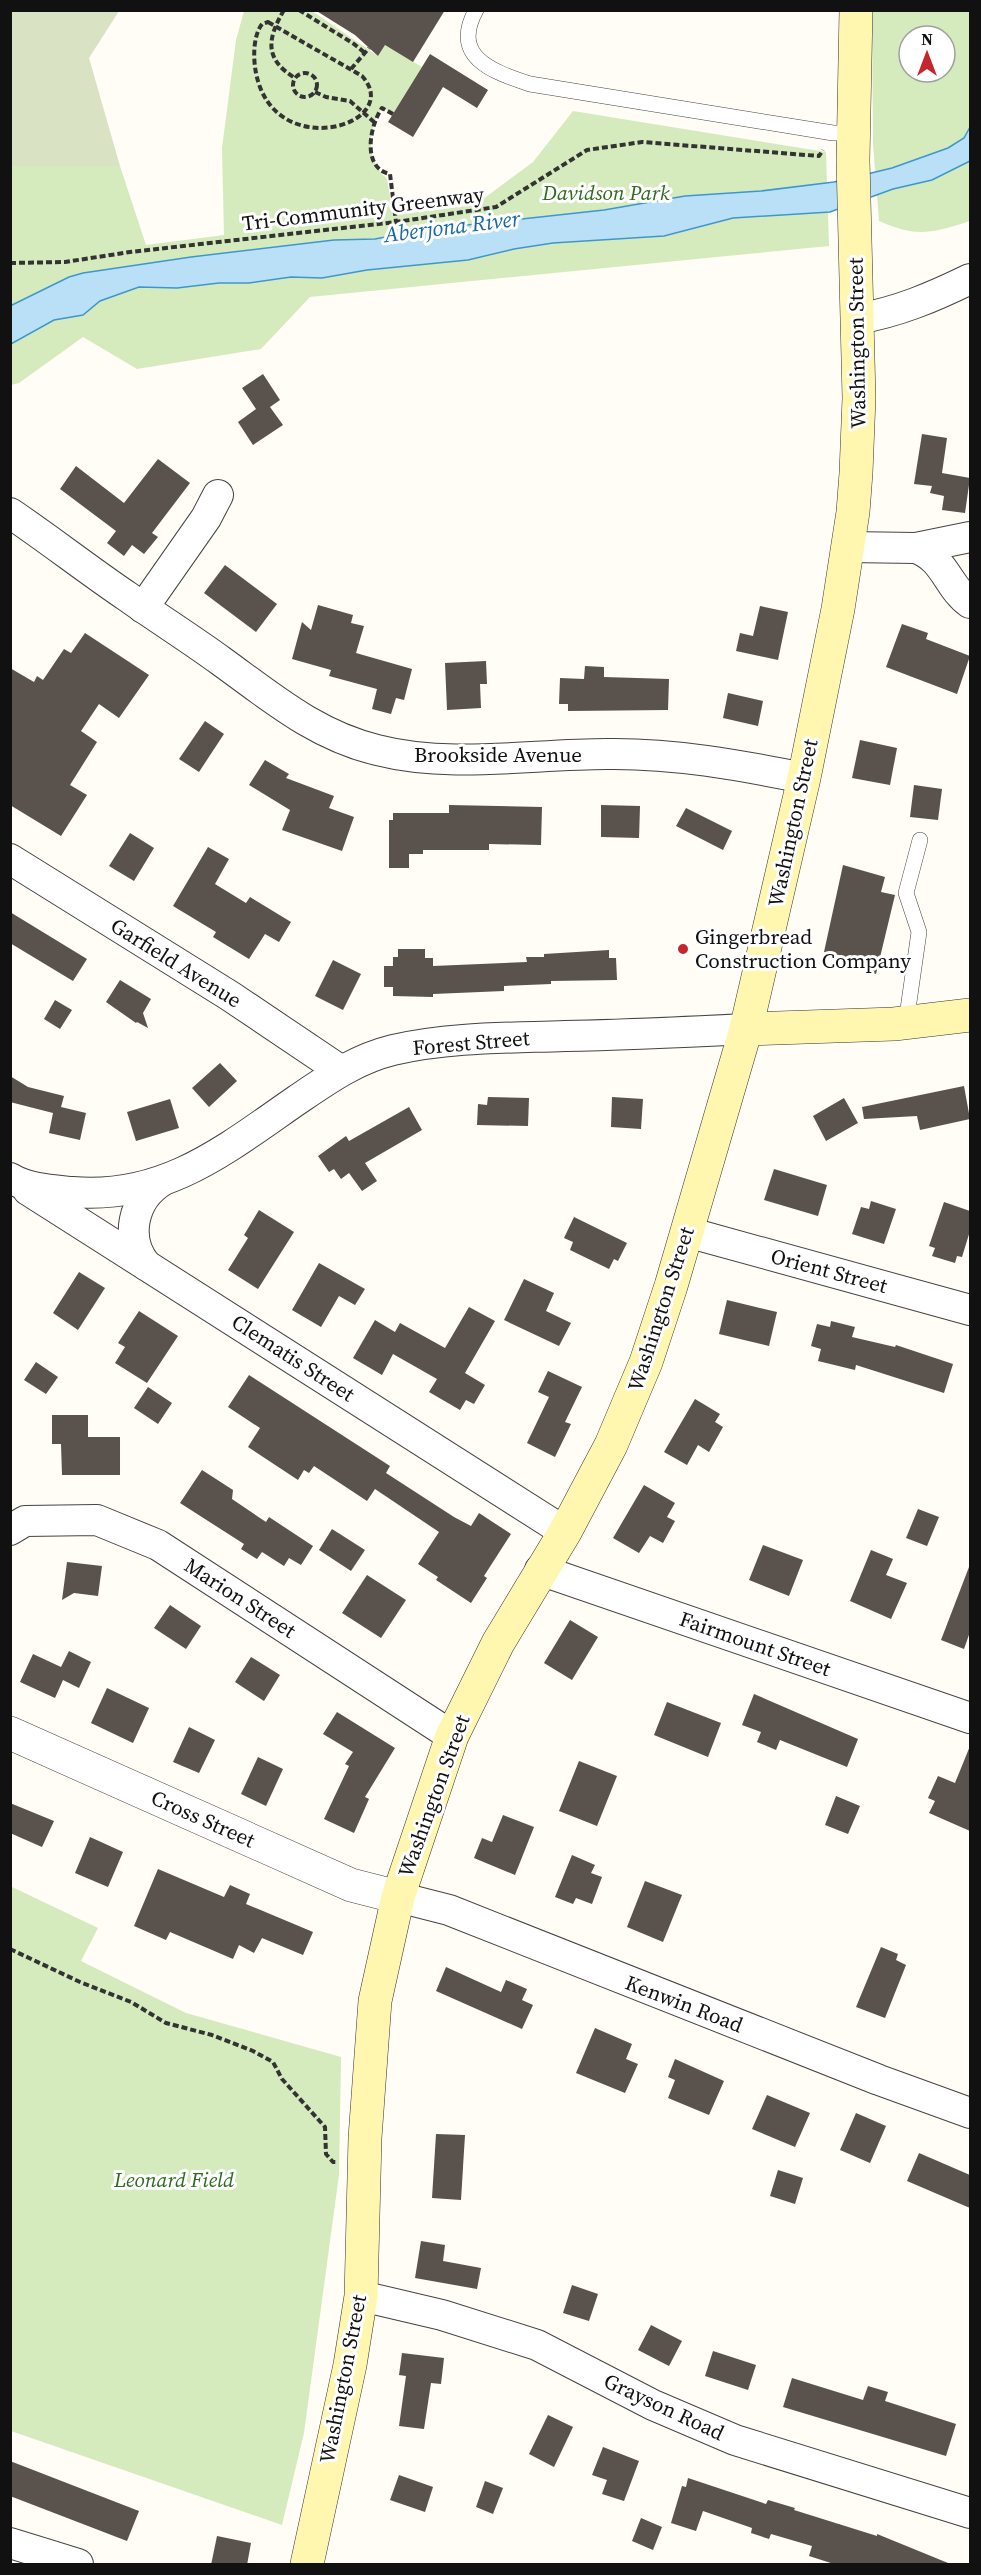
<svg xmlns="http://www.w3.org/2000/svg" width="981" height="2575" viewBox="0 0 981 2575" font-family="'Source Serif 4',serif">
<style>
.green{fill:#d5ebbd;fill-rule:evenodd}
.cemetery{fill:#d9e3c4}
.water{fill:#b9e0f7;stroke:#3f96cf;stroke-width:1.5}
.building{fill:#5a524d}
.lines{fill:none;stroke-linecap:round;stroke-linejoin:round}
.service-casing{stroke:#444;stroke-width:16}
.minor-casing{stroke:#444;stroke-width:32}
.tertiary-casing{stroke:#444;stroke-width:34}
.secondary-casing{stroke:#333;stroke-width:34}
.path{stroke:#333;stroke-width:4;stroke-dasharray:6 3;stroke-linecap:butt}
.service{stroke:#fff;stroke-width:15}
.minor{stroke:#fff;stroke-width:30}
.tertiary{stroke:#fff;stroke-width:33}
.secondary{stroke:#fff6b0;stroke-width:33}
.poi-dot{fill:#c4262e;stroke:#fff;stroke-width:2}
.labels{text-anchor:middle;stroke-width:6;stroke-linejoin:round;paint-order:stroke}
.park-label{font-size:21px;font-style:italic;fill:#2f6b1f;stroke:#fff}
.street-label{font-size:21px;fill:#111;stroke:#fff}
.poi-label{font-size:21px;fill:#111;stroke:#fff;text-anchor:start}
.water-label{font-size:22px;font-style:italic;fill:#1768a6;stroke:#fff}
</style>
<rect width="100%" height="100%" fill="#fffdf5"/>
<g class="green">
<path d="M244,11h68l66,45 7,-11 37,22 -29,47 -11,-6c-15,22 -16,53 5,71l6,36 82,-10 58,-43 40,-51 253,41 3,94 -519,51 -49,52 -124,20 -54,-32 -64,46 -8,2 -1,-219h110l26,79 78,-10 -2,-87 14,-108z"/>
<path d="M872,11h98v209l-3,2c-38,12 -51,15 -88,-1l-6,-77zM909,36h36v36h-36z"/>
<polygon points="10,1886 98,1928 81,1961 186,2013 341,2057 339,2175 304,2433 282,2525 11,2431"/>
</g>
<polygon class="cemetery" points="11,10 119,11 89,58 120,166 11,166"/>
<polygon class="water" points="970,127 970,161 932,180 893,189 830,212 733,218 664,236 553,243 514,249 468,260 367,270 322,278 291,277 249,283 219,283 177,288 139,287 100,301 83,315 54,320 11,344 10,306 69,277 83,273 191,257 334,240 375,239 422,230 604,210 685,196 761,191 834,182 892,168 948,148 964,138"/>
<g class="building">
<polygon points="315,10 445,10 413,62 385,45 378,56 355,35"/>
<polygon points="430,54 488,90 477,108 443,87 413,137 388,122"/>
<polygon points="263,374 280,400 270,407 283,425 253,445 238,422 256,409 242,388"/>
<polygon points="922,434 947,438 942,473 970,478 965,513 942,510 944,496 930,493 932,486 914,484"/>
<polygon points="158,459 190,483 152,533 158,537 144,554 132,545 124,556 107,543 116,531 60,489 76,466 124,503"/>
<polygon points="225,565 277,604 256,632 204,593"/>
<polygon points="318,605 353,615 351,623 364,626 356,653 412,669 404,700 396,698 391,714 372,709 377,689 329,676 331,670 292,659 302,622 311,630"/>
<polygon points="760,606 788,612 778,660 736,651 740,633 753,636"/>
<polygon points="902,624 928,633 926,639 970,656 957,694 886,667"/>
<polygon points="85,633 149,675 119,718 99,704 81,731 97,742 70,785 87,795 61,836 10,805 10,668 34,682 37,676 43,680 64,649 71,653"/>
<polygon points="486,661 487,684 480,684 481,708 447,710 445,663"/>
<polygon points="585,666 604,667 604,677 669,679 668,710 568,711 568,704 559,704 560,678 584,679"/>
<polygon points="728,693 763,701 758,726 723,718"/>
<polygon points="205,721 224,734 199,772 179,759"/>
<polygon points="860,740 897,748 890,785 852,778"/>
<polygon points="265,760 289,774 286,778 334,796 329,808 354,817 342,851 282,830 290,810 249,785"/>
<polygon points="914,785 942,789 938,820 910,817"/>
<polygon points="449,805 542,807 541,845 489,844 489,850 423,850 423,854 409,854 409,868 389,868 389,820 393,820 393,813 449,813"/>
<polygon points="601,805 640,806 639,838 601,837"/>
<polygon points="686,808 732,831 723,850 676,826"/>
<polygon points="130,833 154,848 134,881 109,866"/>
<polygon points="208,847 229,859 215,884 246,903 250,897 291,922 279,942 265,934 249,959 213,937 216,932 173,906"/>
<polygon points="843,865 885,877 881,892 895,895 876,974 838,964 839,955 824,952"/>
<polygon points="10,912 87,959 73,981 10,943"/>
<polygon points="398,949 425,949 425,958 433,958 433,966 527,962 526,957 544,957 544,954 609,950 609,958 616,958 617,980 551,981 551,984 504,986 504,991 433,994 433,997 393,996 393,987 384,987 384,966 393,966 393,957 398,957"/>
<polygon points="333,960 361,974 343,1010 315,996"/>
<polygon points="120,980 151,999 143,1013 148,1028 137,1022 136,1023 106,1002"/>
<polygon points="55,1000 72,1010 60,1029 44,1019"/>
<polygon points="220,1063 237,1081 209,1107 192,1088"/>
<polygon points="10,1076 28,1087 64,1096 61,1107 86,1113 80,1140 49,1133 53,1113 10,1102"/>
<polygon points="964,1086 970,1119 920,1130 917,1116 864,1119 862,1107"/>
<polygon points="488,1097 529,1098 528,1126 477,1125 478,1104 487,1105"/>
<polygon points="612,1097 643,1099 641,1129 611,1127"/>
<polygon points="844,1098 858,1123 826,1141 813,1116"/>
<polygon points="170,1099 179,1128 136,1141 127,1112"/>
<polygon points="409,1107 422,1130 365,1163 377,1181 362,1191 349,1173 341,1179 334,1169 329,1172 318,1156 346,1136 349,1141"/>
<polygon points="774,1169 827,1185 818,1216 764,1200"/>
<polygon points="871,1201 896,1209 884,1244 852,1234 861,1207 869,1209"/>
<polygon points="944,1202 970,1211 970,1231 962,1257 957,1256 955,1263 932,1256 935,1248 929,1246"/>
<polygon points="259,1210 294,1232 258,1289 228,1270 248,1238 244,1235"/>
<polygon points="574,1217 627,1243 618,1261 614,1259 609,1269 570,1250 573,1242 564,1238"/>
<polygon points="319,1263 365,1289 355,1305 339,1296 321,1327 292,1310"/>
<polygon points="79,1272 105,1288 78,1330 53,1313"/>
<polygon points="524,1279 554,1293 546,1311 571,1323 559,1346 504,1320"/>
<polygon points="727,1300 777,1312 769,1346 719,1334"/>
<polygon points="469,1307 495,1321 465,1373 485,1385 474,1404 466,1400 460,1410 429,1392 437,1379 393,1354 382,1375 353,1358 375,1320 395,1332 400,1323 445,1348"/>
<polygon points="139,1311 178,1336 147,1383 115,1363 125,1347 118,1343"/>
<polygon points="831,1321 855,1327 852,1337 895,1347 896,1345 953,1364 944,1393 856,1365 855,1370 818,1361 821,1349 811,1346 817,1324 830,1327"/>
<polygon points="36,1362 58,1377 46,1394 24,1380"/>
<polygon points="548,1371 582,1387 565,1422 571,1424 555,1457 527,1443 549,1397 538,1392"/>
<polygon points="249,1375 390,1466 386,1473 454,1517 471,1526 479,1513 511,1534 484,1576 487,1578 471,1603 436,1580 438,1577 418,1564 439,1532 375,1489 367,1501 314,1466 309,1473 304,1470 298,1480 248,1447 260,1428 228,1407"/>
<polygon points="148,1387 172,1403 158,1424 134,1408"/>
<polygon points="695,1399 720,1414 715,1422 723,1427 709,1452 698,1445 687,1465 664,1452"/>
<polygon points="52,1415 88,1415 88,1437 120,1437 120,1475 62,1475 61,1444 52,1444"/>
<polygon points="202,1470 233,1490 232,1499 266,1522 269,1517 313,1546 301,1565 289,1558 284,1566 262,1552 257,1559 241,1549 244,1544 180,1503"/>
<polygon points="644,1485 675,1503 667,1517 675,1521 663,1543 650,1536 639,1553 613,1538"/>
<polygon points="918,1509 939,1517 927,1546 906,1538"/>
<polygon points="332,1529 365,1550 351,1571 319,1550"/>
<polygon points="763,1545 803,1560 789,1596 749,1580"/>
<polygon points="871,1550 893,1559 886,1575 907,1583 891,1619 850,1601"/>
<polygon points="67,1562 102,1566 98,1596 74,1593 62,1600"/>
<polygon points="969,1567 970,1632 964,1649 941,1640"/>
<polygon points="367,1575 406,1600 381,1638 342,1613"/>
<polygon points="170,1605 201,1626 186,1649 154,1628"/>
<polygon points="570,1620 598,1637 572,1680 544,1663"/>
<polygon points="69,1651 91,1662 79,1688 63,1680 55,1698 20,1682 33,1654 61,1667"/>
<polygon points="251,1657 280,1675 264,1701 235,1682"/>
<polygon points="107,1688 149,1708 133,1743 91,1723"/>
<polygon points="754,1694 858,1739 847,1767 780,1740 776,1750 757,1742 761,1732 742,1725"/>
<polygon points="667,1702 721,1723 708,1757 654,1735"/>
<polygon points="337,1712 395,1748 365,1797 369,1799 354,1833 324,1819 349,1766 345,1764 353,1752 323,1734"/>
<polygon points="189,1727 215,1740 199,1773 173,1762"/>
<polygon points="970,1746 970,1831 929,1813 935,1801 928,1798 938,1776 955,1783"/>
<polygon points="258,1757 283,1769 266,1806 241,1794"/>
<polygon points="579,1761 617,1776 597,1826 559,1811"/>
<polygon points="836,1796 860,1806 848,1834 825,1825"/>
<polygon points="10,1803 54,1821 42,1847 10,1833"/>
<polygon points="503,1815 534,1827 515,1875 474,1858 482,1838 492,1842"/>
<polygon points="90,1837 123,1852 108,1887 75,1873"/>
<polygon points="572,1855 595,1865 591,1873 602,1877 592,1904 576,1898 573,1904 555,1897"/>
<polygon points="158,1869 224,1897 230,1885 250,1894 246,1904 313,1932 303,1955 262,1938 254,1953 239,1945 233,1959 170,1932 166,1940 134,1926"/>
<polygon points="645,1881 682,1895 663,1942 627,1927"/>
<polygon points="881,1947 898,1954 896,1960 906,1965 885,2018 856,2007"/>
<polygon points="446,1967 501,1992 506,1980 527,1989 522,2000 533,2005 522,2029 436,1991"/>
<polygon points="595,2028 632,2044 626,2059 638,2064 625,2093 576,2073"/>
<polygon points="675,2059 724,2081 709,2115 668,2098 675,2080 668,2077"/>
<polygon points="767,2095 810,2113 795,2147 752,2129"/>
<polygon points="856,2113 886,2126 870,2163 840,2150"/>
<polygon points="436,2134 465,2135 461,2200 432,2198"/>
<polygon points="919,2153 970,2175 970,2208 907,2181"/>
<polygon points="778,2170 803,2178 795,2204 770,2196"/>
<polygon points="421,2241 445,2245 443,2261 481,2268 477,2289 415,2278"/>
<polygon points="572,2285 598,2294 589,2321 563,2313"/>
<polygon points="651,2325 682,2341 669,2366 638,2350"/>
<polygon points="713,2351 756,2365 748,2390 705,2376"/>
<polygon points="402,2353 444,2358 441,2384 431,2383 424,2429 399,2426 406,2376 399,2375"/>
<polygon points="792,2378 863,2400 868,2386 888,2392 885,2401 956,2424 946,2456 783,2407"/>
<polygon points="548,2415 573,2427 554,2467 529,2454"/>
<polygon points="603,2447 639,2461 624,2501 602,2494 607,2480 592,2475"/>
<polygon points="10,2461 139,2511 127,2541 10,2496"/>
<polygon points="399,2475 433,2487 425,2512 390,2500"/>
<polygon points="688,2478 766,2504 768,2500 795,2508 794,2510 877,2536 877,2534 953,2565 837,2565 809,2556 812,2546 771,2534 769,2539 751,2533 752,2528 703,2511 696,2531 671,2523 682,2486 686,2487"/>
<polygon points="485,2481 503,2488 493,2514 476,2507"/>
<polygon points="641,2518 662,2527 653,2550 632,2541"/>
<polygon points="217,2536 251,2543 247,2565 211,2565"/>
</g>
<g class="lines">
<g class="service-casing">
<g id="service">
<path d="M476,10c-26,48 18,62 54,74l303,49h20"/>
<polyline points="906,1023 919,932 906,893 920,840"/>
</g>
</g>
<g class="minor-casing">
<g id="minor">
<path d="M857,319c41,-7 76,-22 113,-40"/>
<path d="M10,513c40,27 78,57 118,84 31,22 63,42 93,64 50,36 94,74 156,89 74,19 154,4 230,4 66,-1 132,11 197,24"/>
<polyline points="848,547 916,548 970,537"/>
<path d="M916,548c29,10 32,40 54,55"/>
<polyline points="143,608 206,518 218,495"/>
<polyline points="10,859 230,996 340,1070"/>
<path d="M10,1178c18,11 42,12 62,14 93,8 154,-43 225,-92 31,-21 59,-41 96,-50 56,-13 115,-12 172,-14 61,-1 121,-4 181,-7"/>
<polyline points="28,1190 565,1532"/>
<polyline points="687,1232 970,1310"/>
<path d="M146,1265c-22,-27 -13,-66 16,-84"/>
<polyline points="10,1530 25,1521 97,1520 158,1545 452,1736"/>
<polyline points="540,1570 970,1718"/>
<polyline points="398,1897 449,1910 879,2080 970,2113"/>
<polyline points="361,2296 442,2315 537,2345 653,2405 735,2440 970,2513"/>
<polyline points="10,2543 78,2564"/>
</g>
</g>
<g class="tertiary-casing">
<polyline id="tertiary" points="10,1733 351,1885 398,1897"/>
</g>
<g class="secondary-casing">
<g id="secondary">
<polyline points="746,1029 894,1024 970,1015"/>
<polyline points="307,2564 350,2365 361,2296 365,2138 375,2001 398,1897 452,1736 498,1643 565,1532 611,1445 646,1362 671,1286 746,1029 804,778 838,609 853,512 856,473 859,398 853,160 856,10"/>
</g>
</g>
<g class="path">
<path d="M284,10c-17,29 -20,49 11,68"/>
<polyline points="299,10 354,44 365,53"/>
<path d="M268,22l94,54c44,48 -88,89 -106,-3 -3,-15 -3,-37 6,-49z"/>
<polyline points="351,69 369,48"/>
<circle cx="305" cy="85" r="12"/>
<polyline points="315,92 326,97 350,101 374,122"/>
<path d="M393,114l-11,-6c-12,17 -21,60 8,66l6,48"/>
<polyline points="10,263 65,262 130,252 396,222 496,207 587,150 642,142 819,156 823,150"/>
<polyline points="10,1949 80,1982 131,2002 166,2023 212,2035 253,2051 273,2062 282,2079 325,2127 326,2154 333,2162 337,2162"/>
</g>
<use href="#service" class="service"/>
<use href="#minor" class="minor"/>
<use href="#tertiary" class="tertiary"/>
<use href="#secondary" class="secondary"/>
</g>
<circle class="poi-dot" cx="683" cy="949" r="6"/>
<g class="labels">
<g class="park-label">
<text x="606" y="200">Davidson Park</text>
<text x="174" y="2187">Leonard Field</text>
</g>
<g class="street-label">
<text transform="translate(363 209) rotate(-7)" y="7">Tri-Community Greenway</text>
<text transform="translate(857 343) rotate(-91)" y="7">Washington Street</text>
<text x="498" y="762">Brookside Avenue</text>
<text transform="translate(793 823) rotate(-78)" y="7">Washington Street</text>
<text transform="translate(176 963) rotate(32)" y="7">Garfield Avenue</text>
<text transform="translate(471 1043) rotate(-5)" y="7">Forest Street</text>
<text transform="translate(829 1271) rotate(15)" y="7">Orient Street</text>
<text transform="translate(661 1309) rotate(-72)" y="7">Washington Street</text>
<text transform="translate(293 1358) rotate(33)" y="7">Clematis Street</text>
<text transform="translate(240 1598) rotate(33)" y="7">Marion Street</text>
<text transform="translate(755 1644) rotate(19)" y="7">Fairmount Street</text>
<text transform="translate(434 1796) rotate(-70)" y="7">Washington Street</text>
<text transform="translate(203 1819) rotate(24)" y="7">Cross Street</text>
<text transform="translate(684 2004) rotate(21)" y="7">Kenwin Road</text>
<text transform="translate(343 2379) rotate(-79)" y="7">Washington Street</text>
<text transform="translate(664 2407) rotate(25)" y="7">Grayson Road</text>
</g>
<g class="poi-label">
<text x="695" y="944">Gingerbread<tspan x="695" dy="24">Construction Company</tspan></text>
</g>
<g class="water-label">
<text transform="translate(452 226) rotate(-7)" y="8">Aberjona River</text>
</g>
</g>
<rect width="981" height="2575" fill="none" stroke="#111111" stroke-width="24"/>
<g transform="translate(927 54)"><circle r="28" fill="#ffffff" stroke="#a0a0a0" stroke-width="1.5"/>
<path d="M0-4.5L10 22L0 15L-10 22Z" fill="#c4262e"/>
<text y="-9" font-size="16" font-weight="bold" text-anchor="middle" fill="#111111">N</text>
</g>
</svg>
